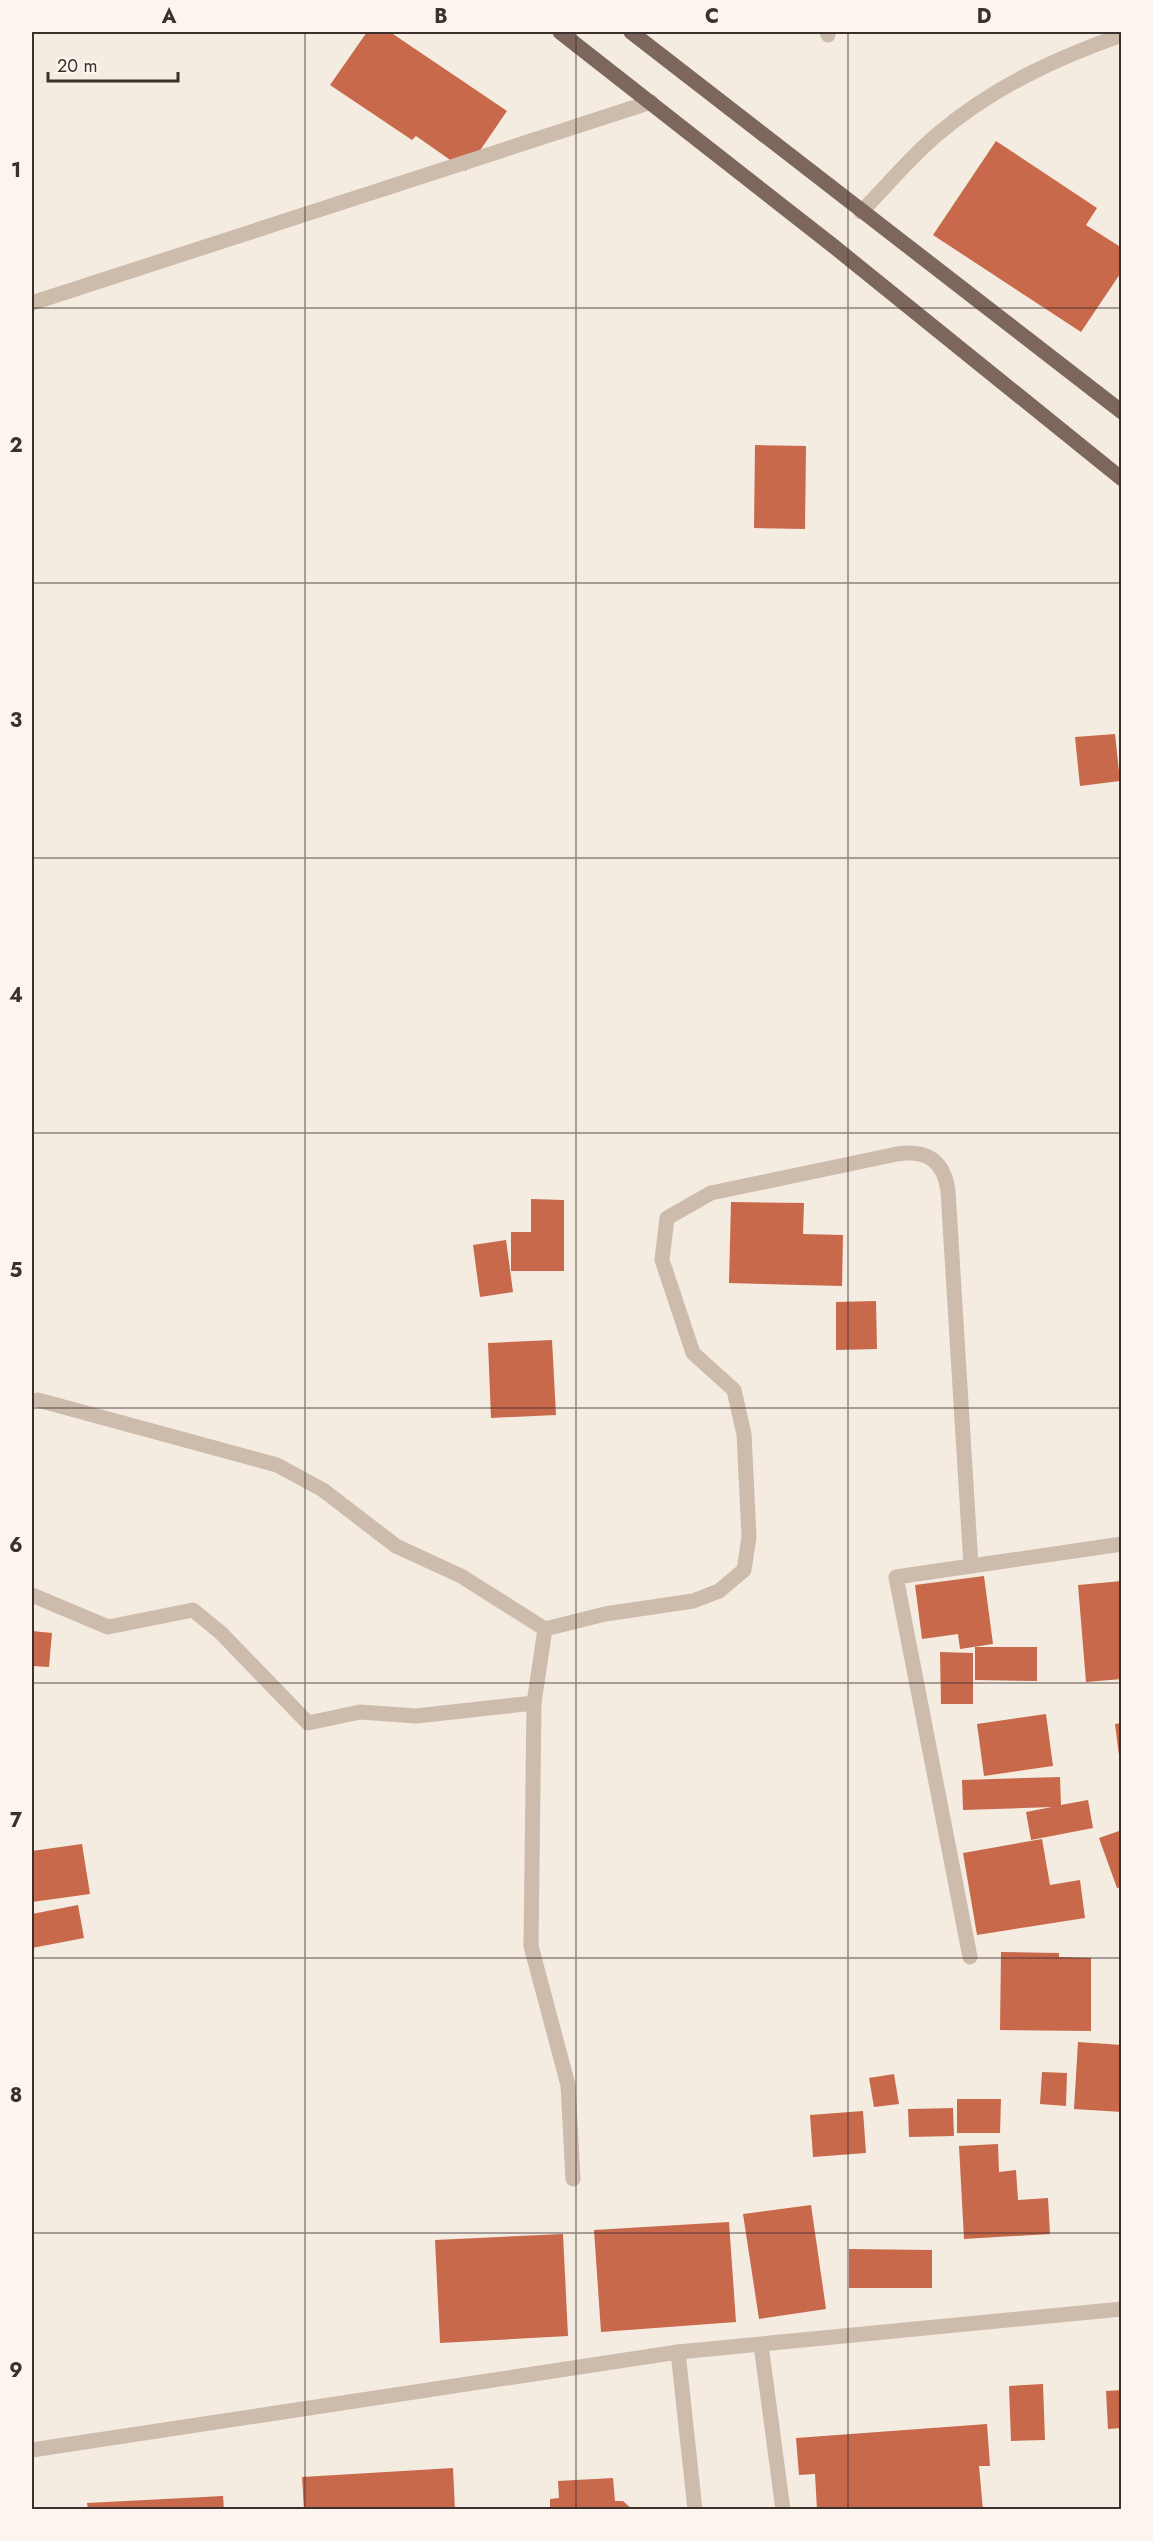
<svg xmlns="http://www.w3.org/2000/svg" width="1153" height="2541" viewBox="0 0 1153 2541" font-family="Jost,sans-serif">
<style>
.building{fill:#c8694b}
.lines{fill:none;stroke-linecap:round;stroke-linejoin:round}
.minor{stroke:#cdbbac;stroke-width:15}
.primary{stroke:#7d675c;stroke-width:15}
.grid{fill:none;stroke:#3b302b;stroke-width:1.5;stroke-opacity:0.55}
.neatline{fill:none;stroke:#3b302b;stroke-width:2}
.grid-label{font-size:20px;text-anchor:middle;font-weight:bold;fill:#3b302b}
</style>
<rect width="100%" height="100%" fill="#f4ebe1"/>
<g class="building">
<polygon points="367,32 390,32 507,111 466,171 416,136 412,140 330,85"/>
<polygon points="996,141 1097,208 1086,225 1122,248 1122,271 1081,332 933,235"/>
<polygon points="755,445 806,446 805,529 754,528"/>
<polygon points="1115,734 1120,781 1080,786 1075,737"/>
<polygon points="531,1199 564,1200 564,1271 511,1271 511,1232 531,1232"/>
<polygon points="731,1202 804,1203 803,1234 843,1235 842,1286 729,1283"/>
<polygon points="506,1240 513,1292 480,1297 473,1245"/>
<polygon points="876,1301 877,1349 836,1350 836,1302"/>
<polygon points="552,1340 556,1415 491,1418 488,1343"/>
<polygon points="984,1576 993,1644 960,1649 958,1634 922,1639 915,1585"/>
<polygon points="1122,1581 1122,1679 1086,1682 1078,1585"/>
<polygon points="32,1631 52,1633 49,1667 32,1666"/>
<polygon points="975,1647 1037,1647 1037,1681 975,1680"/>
<polygon points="940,1652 973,1653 973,1704 941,1704"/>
<polygon points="1046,1714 1053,1766 984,1776 977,1724"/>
<polygon points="1122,1723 1122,1763 1120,1763 1115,1724"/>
<polygon points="1060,1777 1061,1805 1088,1800 1093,1828 1031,1840 1026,1812 1052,1807 963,1810 962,1780"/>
<polygon points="1122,1830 1122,1887 1117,1888 1099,1838"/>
<polygon points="1042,1839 1050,1885 1080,1880 1085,1918 977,1935 963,1853"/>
<polygon points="82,1844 90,1894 32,1902 32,1851"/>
<polygon points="78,1905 84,1938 32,1948 32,1914"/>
<polygon points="1001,1952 1059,1953 1059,1957 1091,1958 1091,2031 1000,2030"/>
<polygon points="1078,2042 1122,2045 1122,2112 1074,2109"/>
<polygon points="1042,2072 1067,2073 1066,2106 1040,2104"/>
<polygon points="894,2074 899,2104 874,2107 869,2078"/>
<polygon points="957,2099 1001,2099 1000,2133 957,2133"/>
<polygon points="953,2108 954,2136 909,2137 908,2109"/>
<polygon points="863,2111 866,2153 813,2157 810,2115"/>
<polygon points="998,2144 999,2172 1016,2170 1018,2200 1048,2198 1050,2234 964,2239 959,2146"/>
<polygon points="811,2205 826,2309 759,2319 743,2214"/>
<polygon points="729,2222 736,2322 601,2332 594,2230"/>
<polygon points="563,2234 568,2336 440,2343 435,2240"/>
<polygon points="849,2249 932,2250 932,2288 849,2288"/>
<polygon points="1043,2384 1045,2440 1011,2441 1009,2386"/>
<polygon points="1122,2390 1122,2428 1108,2429 1106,2391"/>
<polygon points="987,2424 990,2466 979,2466 983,2510 817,2510 815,2474 799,2475 796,2438"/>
<polygon points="453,2468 455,2510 304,2510 302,2477"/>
<polygon points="613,2478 615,2501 623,2501 633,2510 550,2510 550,2499 559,2498 558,2481"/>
<polygon points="223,2496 224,2510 88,2510 87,2503"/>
</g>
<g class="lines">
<g class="minor">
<polyline points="827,32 828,35"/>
<path d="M861,212c26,-26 50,-56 78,-79 55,-46 115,-74 183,-98"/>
<polyline points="32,303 651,102"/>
<polyline points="38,1400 277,1465 323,1490 396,1546 461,1576 545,1629"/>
<polyline points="32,1595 108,1627 193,1610 221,1633 308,1723 360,1712 416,1716 534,1703"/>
<polyline points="970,1957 896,1577 1122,1544"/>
<path d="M573,2179l-5,-94 -37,-139 3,-243 11,-74 60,-15 88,-13 26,-10 25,-21 5,-33 -5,-103 -10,-44 -41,-37 -31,-93 5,-42 44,-25 186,-39c30,-5 47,7 51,37l23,375"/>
<polyline points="761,2345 783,2510"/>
<polyline points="678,2352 695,2510"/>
<polyline points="32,2450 678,2352 1122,2309"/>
</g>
<g class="primary">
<polyline points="560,32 832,245 1122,479"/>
<polyline points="631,32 1122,412"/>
</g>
</g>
<path class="grid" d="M305,32v2478M576,32v2478M848,32v2478M32,308h1090M32,583h1090M32,858h1090M32,1133h1090M32,1408h1090M32,1683h1090M32,1958h1090M32,2233h1090"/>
<rect width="1153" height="2541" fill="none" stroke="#fbf5ee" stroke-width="66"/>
<path d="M48 72v9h130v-9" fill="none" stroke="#3b302b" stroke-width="3"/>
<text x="57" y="72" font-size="18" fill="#3b302b" stroke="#fbf5ee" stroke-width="4.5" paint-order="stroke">20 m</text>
<rect x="33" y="33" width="1087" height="2475" class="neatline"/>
<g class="grid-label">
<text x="169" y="23">A</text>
<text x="441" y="23">B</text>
<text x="712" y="23">C</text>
<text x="984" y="23">D</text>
<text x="16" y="177">1</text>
<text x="16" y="452">2</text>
<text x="16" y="727">3</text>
<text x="16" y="1002">4</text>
<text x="16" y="1277">5</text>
<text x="16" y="1552">6</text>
<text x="16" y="1827">7</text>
<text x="16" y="2102">8</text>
<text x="16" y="2377">9</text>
</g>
</svg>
